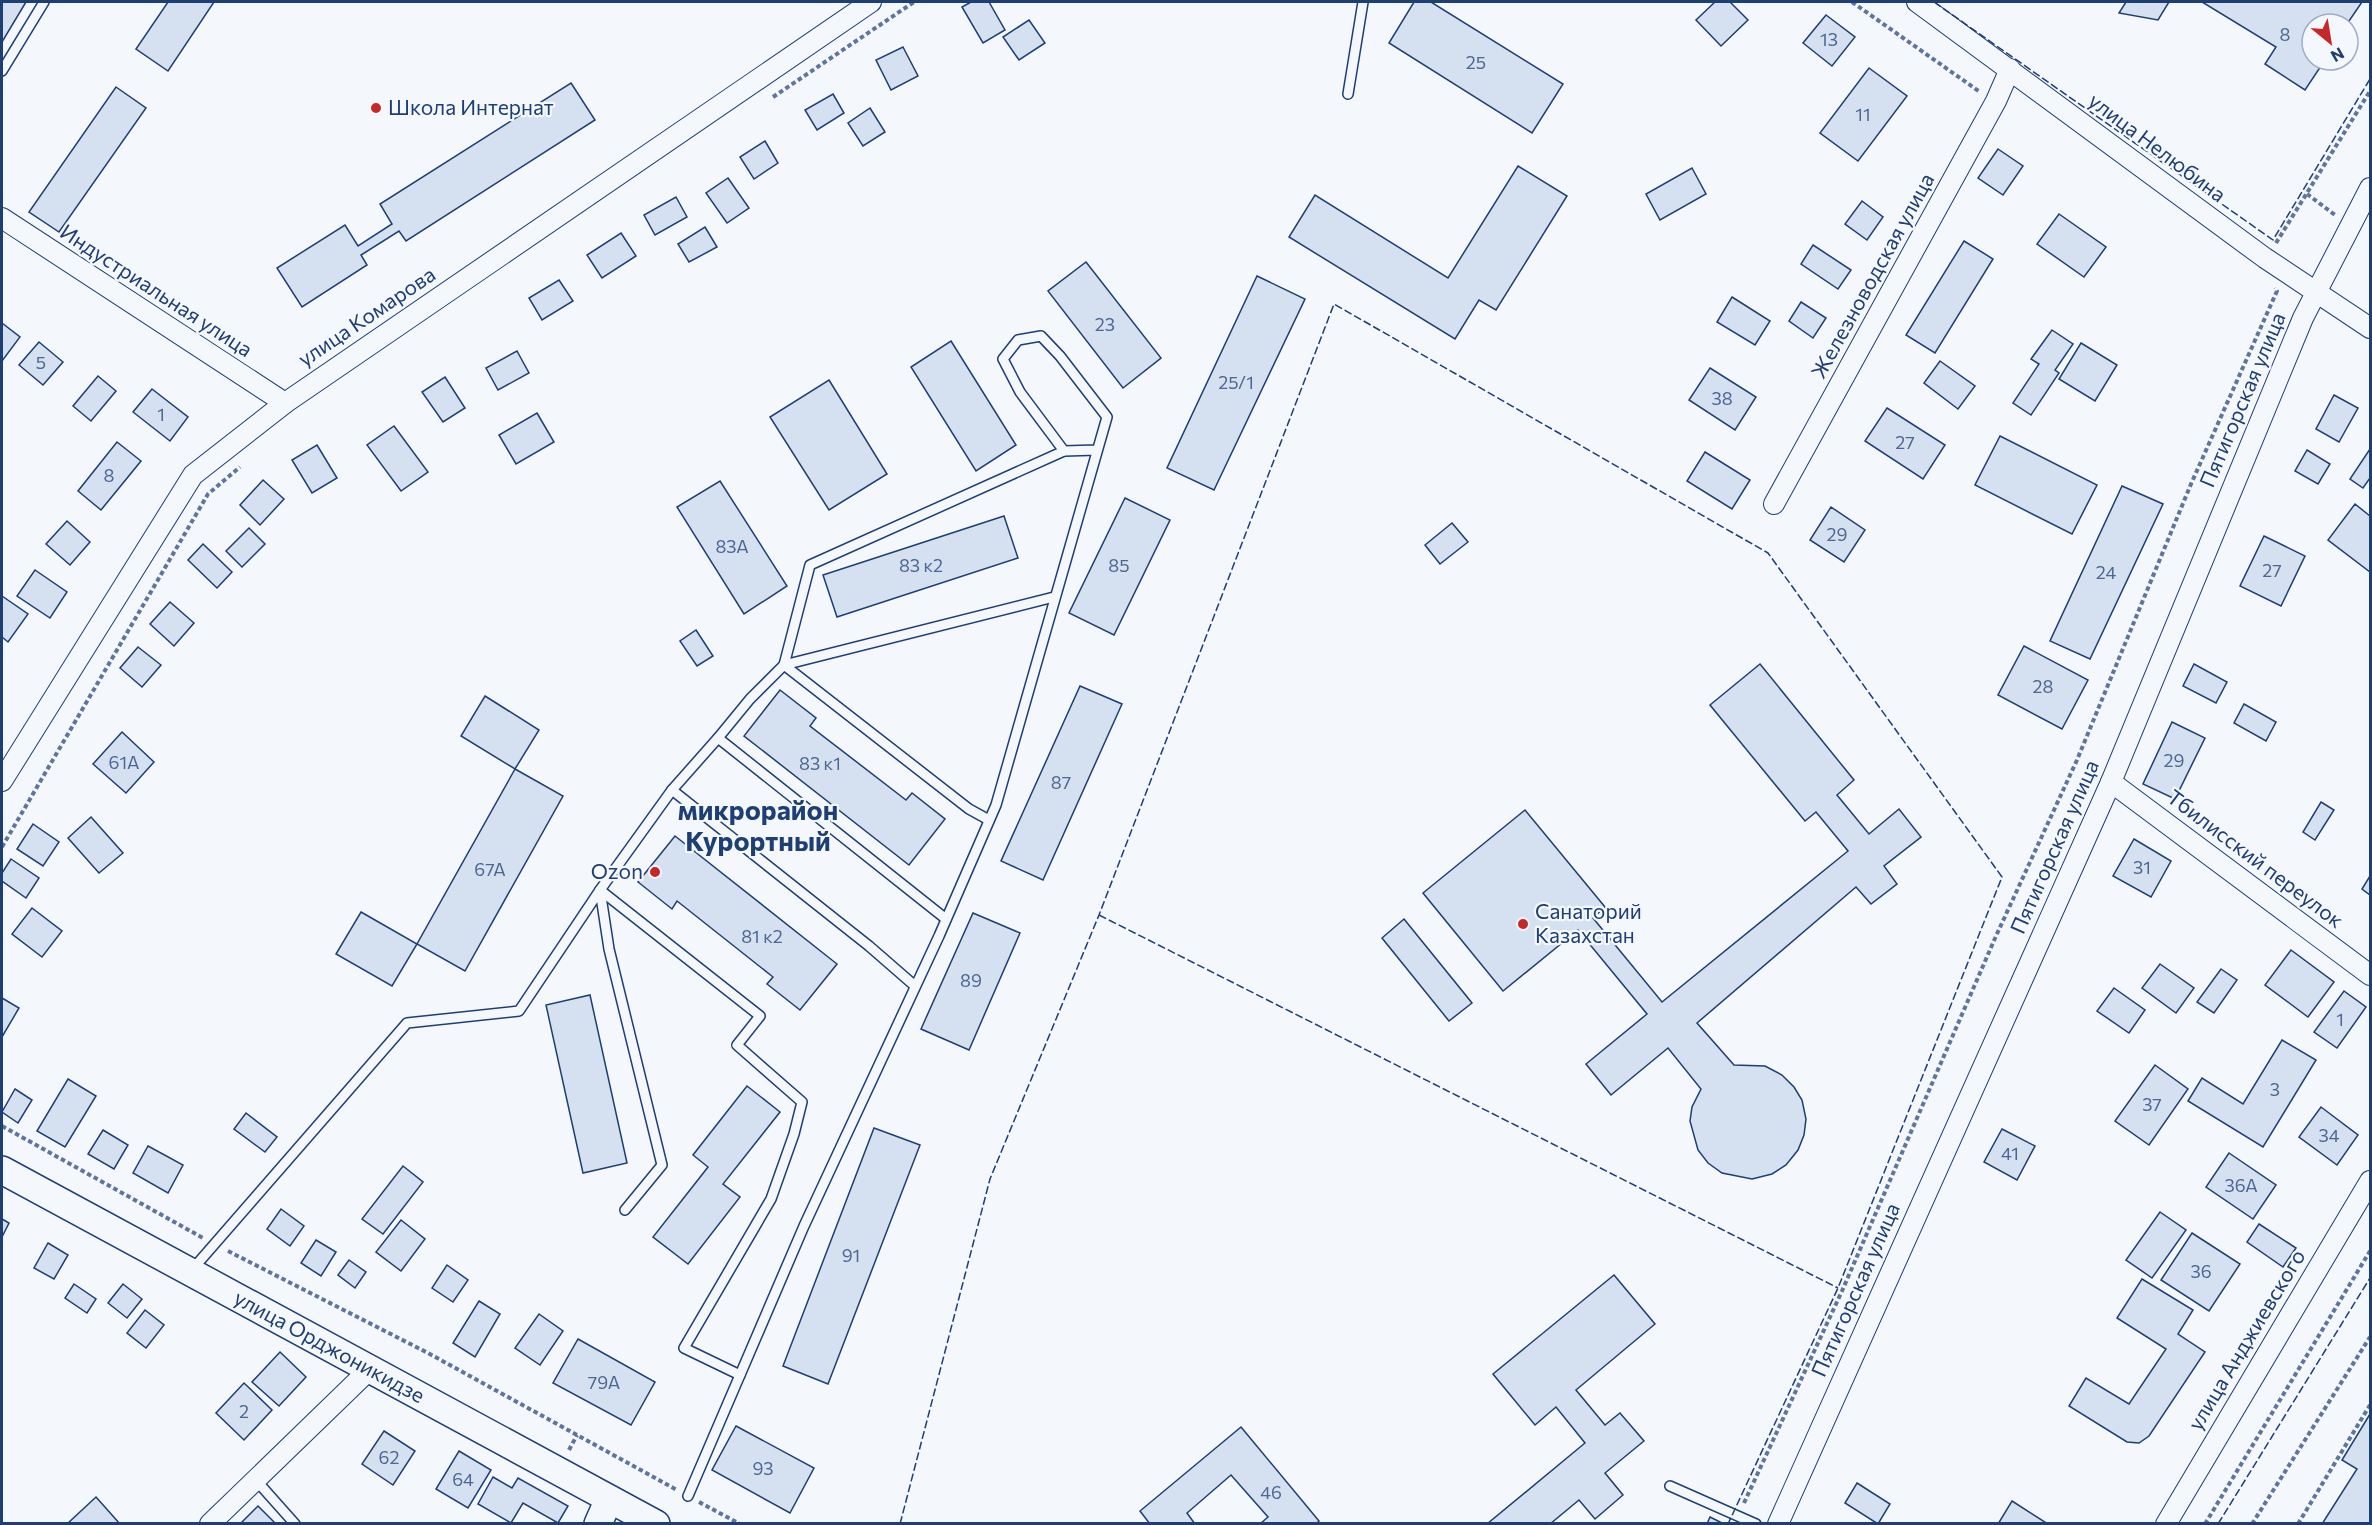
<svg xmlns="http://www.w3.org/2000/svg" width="2372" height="1525" viewBox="0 0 2372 1525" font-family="Commissioner,sans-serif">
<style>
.building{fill:#d5e0f0;stroke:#1d3f73;stroke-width:1.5}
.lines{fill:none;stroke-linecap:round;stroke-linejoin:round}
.lane-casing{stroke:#1d3f73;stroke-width:12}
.street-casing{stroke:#1d3f73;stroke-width:22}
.secondary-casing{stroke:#1d3f73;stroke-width:30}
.path{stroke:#5e769c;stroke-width:4;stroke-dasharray:4.5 3;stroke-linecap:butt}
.lane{stroke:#f4f7fb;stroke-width:9}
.street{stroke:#f4f7fb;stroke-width:20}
.secondary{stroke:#f4f7fb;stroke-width:27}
.fence{stroke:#1d3f73;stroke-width:1.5;stroke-dasharray:8 3;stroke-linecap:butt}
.poi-dot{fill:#c62828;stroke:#f4f7fb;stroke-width:2}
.labels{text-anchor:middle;stroke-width:4.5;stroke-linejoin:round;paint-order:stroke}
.number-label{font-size:18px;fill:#4b6792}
.poi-label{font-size:21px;fill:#1d3f73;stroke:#f4f7fb;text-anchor:start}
.street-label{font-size:21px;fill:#1d3f73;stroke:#f4f7fb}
.district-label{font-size:27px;font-weight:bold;fill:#1d3f73;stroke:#f4f7fb}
</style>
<rect width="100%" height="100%" fill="#f4f7fb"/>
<g class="building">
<polygon points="2,2 26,2 2,42"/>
<polygon points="168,2 214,2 168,71 136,49"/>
<polygon points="971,2 989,2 1005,30 983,43 962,7"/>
<polygon points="1414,2 1431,2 1563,84 1532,133 1389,43"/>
<polygon points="1715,2 1730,2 1748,20 1721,46 1696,20"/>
<polygon points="2126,2 2169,2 2158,20 2119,13"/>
<polygon points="2202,2 2362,2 2347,24 2312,24 2312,60 2325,60 2305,90 2265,64 2276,47"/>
<polygon points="1826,15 1855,37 1832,66 1803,43"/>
<polygon points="1029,20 1045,43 1019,60 1003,37"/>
<polygon points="903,47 918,76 891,90 876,60"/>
<polygon points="1869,68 1907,96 1858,161 1820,133"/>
<polygon points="571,83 595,120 406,241 399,231 361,255 367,265 302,307 277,268 345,225 358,246 392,224 380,204"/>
<polygon points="116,87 146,108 59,232 29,212"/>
<polygon points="833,94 844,113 817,130 805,110"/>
<polygon points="870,108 885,132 863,146 848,123"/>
<polygon points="765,141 778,163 754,179 740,157"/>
<polygon points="1998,149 2023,166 2003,195 1978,178"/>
<polygon points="1518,166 1567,196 1496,310 1479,300 1455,339 1289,237 1315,195 1448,278"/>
<polygon points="1692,168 1706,194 1660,220 1646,194"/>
<polygon points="728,178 749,208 727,223 706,193"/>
<polygon points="676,197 687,217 655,235 644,215"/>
<polygon points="1862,201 1883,217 1867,240 1845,224"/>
<polygon points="2059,214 2106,247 2084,277 2037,244"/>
<polygon points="705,227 717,247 689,262 678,244"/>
<polygon points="621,233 636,256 602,278 587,255"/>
<polygon points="1964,241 1993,259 1935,353 1906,335"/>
<polygon points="1813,245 1851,270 1838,289 1801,264"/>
<polygon points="1086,262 1161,358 1123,388 1048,291"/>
<polygon points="1257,276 1305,299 1214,490 1167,468"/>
<polygon points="559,280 573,301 542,320 529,298"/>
<polygon points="1732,297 1770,321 1755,345 1717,322"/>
<polygon points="1801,302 1826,318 1813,338 1789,321"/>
<polygon points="2,323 20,337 2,361"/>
<polygon points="2052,330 2073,344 2055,370 2059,373 2031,415 2013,403 2039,364 2031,359"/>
<polygon points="951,341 1016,445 976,471 911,367"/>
<polygon points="39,342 63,362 43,385 19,365"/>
<polygon points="2081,343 2117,365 2095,401 2059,379"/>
<polygon points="517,351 529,373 498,390 486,368"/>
<polygon points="1940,361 1975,386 1958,409 1924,383"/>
<polygon points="1710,368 1756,397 1735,430 1689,400"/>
<polygon points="98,376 116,391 91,421 73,406"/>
<polygon points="445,377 465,408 443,422 422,392"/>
<polygon points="829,380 887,474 829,510 770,417"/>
<polygon points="152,389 188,417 170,441 133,412"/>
<polygon points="2334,395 2358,408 2339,442 2316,429"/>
<polygon points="1887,408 1945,445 1923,479 1865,441"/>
<polygon points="537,413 554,442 516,464 499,435"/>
<polygon points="394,426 428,472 401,491 367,445"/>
<polygon points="2000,436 2097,485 2072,534 1975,485"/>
<polygon points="117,442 141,461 101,510 78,491"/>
<polygon points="317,445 337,478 312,493 292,460"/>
<polygon points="2370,449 2370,478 2363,488 2350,479"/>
<polygon points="2307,450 2330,464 2318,484 2295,471"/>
<polygon points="1705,452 1750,480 1732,509 1687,481"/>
<polygon points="263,480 284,499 260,525 240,505"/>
<polygon points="720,481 787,586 744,614 677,507"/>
<polygon points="2122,486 2163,504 2090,659 2050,641"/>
<polygon points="1125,498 1170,520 1114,635 1069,613"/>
<polygon points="2355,504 2370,516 2370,572 2328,540"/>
<polygon points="1831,507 1865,530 1844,562 1810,540"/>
<polygon points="1004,516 1018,558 837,617 823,575"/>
<polygon points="67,521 90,542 70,565 46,544"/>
<polygon points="1452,523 1468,542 1440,564 1425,545"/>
<polygon points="249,528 265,544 242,567 226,551"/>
<polygon points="2264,536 2305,556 2281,606 2240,586"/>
<polygon points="203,544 232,572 217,588 188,560"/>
<polygon points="35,570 67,592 50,618 17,596"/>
<polygon points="2,596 28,614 8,642 2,637"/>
<polygon points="170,602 194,623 174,646 150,624"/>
<polygon points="696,630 713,656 697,666 680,641"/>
<polygon points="2024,646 2088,680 2062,729 1998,695"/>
<polygon points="138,647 161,665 142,687 120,668"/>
<polygon points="1760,664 1854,780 1837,795 1869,834 1899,809 1921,837 1884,866 1897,884 1871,904 1856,887 1697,1023 1734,1065 1765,1066 1782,1075 1794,1087 1802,1100 1806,1119 1804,1135 1798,1150 1786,1165 1772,1174 1752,1179 1722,1173 1708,1163 1698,1150 1690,1121 1692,1107 1701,1089 1668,1048 1611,1095 1586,1064 1647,1014 1578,930 1503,991 1423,893 1525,810 1605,907 1593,918 1662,1002 1848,851 1816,812 1805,821 1710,705"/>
<polygon points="2194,664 2227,682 2216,703 2183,686"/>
<polygon points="1080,686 1122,704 1043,880 1001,861"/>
<polygon points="780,690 816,718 810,726 906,800 912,793 945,819 909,865 744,736"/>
<polygon points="485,696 539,730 515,769 461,736"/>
<polygon points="2244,704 2276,722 2266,741 2234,723"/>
<polygon points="2172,722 2205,738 2175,799 2143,784"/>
<polygon points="122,732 154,762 126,793 93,764"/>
<polygon points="515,769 563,796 465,971 417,944"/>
<polygon points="2321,802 2334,810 2315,840 2303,832"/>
<polygon points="91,817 123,853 99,873 68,838"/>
<polygon points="33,824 59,842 43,866 17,849"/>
<polygon points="675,836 837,964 800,1010 767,984 773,977 677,901 672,909 638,882"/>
<polygon points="2134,839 2171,861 2151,897 2113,876"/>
<polygon points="11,859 39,878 26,898 2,881 2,873"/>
<polygon points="2370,876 2370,895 2362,889"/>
<polygon points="32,908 62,931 42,957 12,934"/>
<polygon points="361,912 417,944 392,986 336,954"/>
<polygon points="973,913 1020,933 969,1050 921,1029"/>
<polygon points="1404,919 1472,1003 1449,1021 1382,938"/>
<polygon points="2291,950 2334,982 2308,1017 2265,985"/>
<polygon points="2160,964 2194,988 2176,1013 2142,988"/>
<polygon points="2221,969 2237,980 2214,1013 2197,1002"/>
<polygon points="2114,988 2145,1010 2129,1033 2097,1011"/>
<polygon points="2344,991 2366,1007 2337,1048 2314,1032"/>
<polygon points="590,995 627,1163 583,1173 546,1005"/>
<polygon points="2,998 19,1008 2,1037"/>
<polygon points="2282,1040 2316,1060 2263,1147 2188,1101 2202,1078 2243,1104"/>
<polygon points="2155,1065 2188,1089 2149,1145 2115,1121"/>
<polygon points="68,1079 96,1096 65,1147 37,1131"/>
<polygon points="747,1086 780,1112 723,1184 740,1197 688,1264 653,1237 708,1167 693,1155"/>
<polygon points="15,1089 32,1100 18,1123 2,1112"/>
<polygon points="2321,1107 2358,1135 2337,1165 2299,1137"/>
<polygon points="246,1113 277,1137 265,1152 234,1129"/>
<polygon points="874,1128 920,1145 828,1384 783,1366"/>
<polygon points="2002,1129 2035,1146 2017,1180 1984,1162"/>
<polygon points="103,1130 128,1145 114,1169 88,1154"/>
<polygon points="148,1146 183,1165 168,1193 133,1173"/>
<polygon points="2229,1153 2276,1185 2253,1219 2206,1187"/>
<polygon points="403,1166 423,1182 383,1234 362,1219"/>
<polygon points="281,1209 304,1226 290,1246 267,1229"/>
<polygon points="2160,1212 2186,1230 2152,1278 2126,1260"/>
<polygon points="2,1219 9,1223 2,1237"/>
<polygon points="401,1220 425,1239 401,1271 376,1252"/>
<polygon points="2259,1224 2296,1248 2283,1267 2247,1242"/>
<polygon points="2192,1233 2240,1264 2209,1311 2161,1280"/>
<polygon points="316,1240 336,1252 321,1276 301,1263"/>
<polygon points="48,1243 68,1255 54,1279 34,1268"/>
<polygon points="349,1260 366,1272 355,1288 338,1275"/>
<polygon points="447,1265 468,1280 453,1302 432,1288"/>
<polygon points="1614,1275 1655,1324 1576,1390 1605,1425 1620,1413 1644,1441 1605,1473 1623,1495 1595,1519 1579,1500 1550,1524 1487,1524 1585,1443 1556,1407 1535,1425 1493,1374"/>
<polygon points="2142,1279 2193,1310 2178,1334 2205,1352 2149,1436 2139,1443 2127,1442 2069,1406 2086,1378 2129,1404 2166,1349 2117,1318"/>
<polygon points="74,1284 96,1299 87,1313 65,1298"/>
<polygon points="123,1284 142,1299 127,1318 108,1303"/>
<polygon points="479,1301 500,1314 475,1357 453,1343"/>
<polygon points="145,1310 164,1325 146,1348 127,1333"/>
<polygon points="539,1314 563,1331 540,1365 515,1348"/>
<polygon points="578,1339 655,1382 631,1425 553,1383"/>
<polygon points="280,1352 306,1377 279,1406 252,1382"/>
<polygon points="244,1383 272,1410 244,1440 216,1413"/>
<polygon points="2370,1414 2370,1524 2322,1524 2357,1469 2342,1460"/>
<polygon points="736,1426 814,1468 790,1513 712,1470"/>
<polygon points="1241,1427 1319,1521 1316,1524 1260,1524 1268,1517 1231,1475 1187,1513 1195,1524 1150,1524 1140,1511"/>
<polygon points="384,1431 415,1451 393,1485 362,1464"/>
<polygon points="459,1451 491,1470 468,1508 436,1489"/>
<polygon points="493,1477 512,1488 518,1478 568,1506 558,1523 523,1503 511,1523 478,1504"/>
<polygon points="1857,1483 1890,1504 1878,1524 1845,1503"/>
<polygon points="96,1497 120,1524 67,1524"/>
<polygon points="2012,1501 2048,1524 1998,1524"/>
<polygon points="258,1506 276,1524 240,1524"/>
<polygon points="1710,1517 1724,1524 1707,1524"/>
</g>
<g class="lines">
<g class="lane-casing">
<g id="lane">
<polyline points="2,71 44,2"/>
<polyline points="1348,94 1363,2"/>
<polyline points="1054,597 784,665 810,565 1064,451"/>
<polyline points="718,738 750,699 784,665 969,809 989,820"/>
<polyline points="672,790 718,738 946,919"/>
<polyline points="191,1271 407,1023 519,1011 600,890 609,949 662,1165 625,1210"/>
<polyline points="740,1375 684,1348 771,1199 794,1134 802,1102 737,1045 760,1016 600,890 672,790 869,946 915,986"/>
<polyline points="255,1479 295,1524"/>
<polyline points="1670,1486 1756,1524"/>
<polyline points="688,1496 804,1226 939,936 996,805 1107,417 1060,356 1041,336 1018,340 1003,359 1020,392 1064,451 1097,450"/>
</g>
</g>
<g class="street-casing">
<g id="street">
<polyline points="1917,2 2265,258 2370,328"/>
<polyline points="2,218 285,403"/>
<polyline points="1774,504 1996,101 2010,69"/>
<polyline points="2,781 193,475 285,403 871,2"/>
<polyline points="2111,782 2370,975"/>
<polyline points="210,1524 369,1370"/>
<polyline points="1778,1524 2111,782 2303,318 2370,188"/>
<polyline points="2166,1524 2370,1181"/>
</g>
</g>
<g class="secondary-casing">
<g id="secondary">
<path id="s1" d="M2,1170l654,354"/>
<polyline points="598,1524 609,1499"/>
</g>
</g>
<g class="path">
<polyline points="1852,2 1980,92"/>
<polyline points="773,97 914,2"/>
<polyline points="2307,194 2335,215"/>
<polyline points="2276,243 2370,91"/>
<polyline points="2,847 208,494 240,467"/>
<polyline points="2,1126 203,1238"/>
<polyline points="228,1251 428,1353 677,1490"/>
<polyline points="569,1450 577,1435"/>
<polyline points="699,1502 740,1524"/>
<polyline points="1744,1503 1842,1291 1996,936 2077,760 2191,484 2277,291 2275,288"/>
<polyline points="2205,1524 2370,1251"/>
<polyline points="2252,1524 2370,1337"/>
<polyline points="2298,1524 2370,1405"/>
</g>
<use href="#lane" class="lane"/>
<use href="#street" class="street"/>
<use href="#secondary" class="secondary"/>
<g class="fence">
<polyline points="1934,2 2273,240 2370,79"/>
<polyline points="1099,915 1838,1288"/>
<polyline points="900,1524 990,1179 1099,915 1334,304 1768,553 2002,877 1838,1288 1728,1524"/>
<polyline points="2218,1524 2370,1278"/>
</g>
</g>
<g class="poi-dot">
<circle cx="376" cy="108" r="6"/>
<circle cx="655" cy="872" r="6"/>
<circle cx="1523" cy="924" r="6"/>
</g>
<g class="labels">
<g class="number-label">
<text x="2285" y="41">8</text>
<text x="1829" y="46">13</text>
<text x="1476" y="69">25</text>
<text x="1863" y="121">11</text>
<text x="1105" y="331">23</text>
<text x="41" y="369">5</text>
<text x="1236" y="389">25/1</text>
<text x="1722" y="405">38</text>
<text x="161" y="421">1</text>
<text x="1905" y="449">27</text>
<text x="109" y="482">8</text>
<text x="1837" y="541">29</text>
<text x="732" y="553">83А</text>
<text x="921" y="572">83 к2</text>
<text x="1119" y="572">85</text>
<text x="2272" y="577">27</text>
<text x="2106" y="579">24</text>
<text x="2043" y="693">28</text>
<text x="2174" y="767">29</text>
<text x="124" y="769">61А</text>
<text x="820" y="770">83 к1</text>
<text x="1061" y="789">87</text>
<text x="2142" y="874">31</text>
<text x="490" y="876">67А</text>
<text x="762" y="943">81 к2</text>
<text x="971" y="987">89</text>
<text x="2340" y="1026">1</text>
<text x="2275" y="1096">3</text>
<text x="2152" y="1111">37</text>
<text x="2329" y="1142">34</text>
<text x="2010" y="1160">41</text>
<text x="2241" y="1192">36А</text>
<text x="851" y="1262">91</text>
<text x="2201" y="1278">36</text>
<text x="604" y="1389">79А</text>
<text x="244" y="1418">2</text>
<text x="389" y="1464">62</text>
<text x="763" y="1475">93</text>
<text x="463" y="1486">64</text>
<text x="1271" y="1499">46</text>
</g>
<g class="poi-label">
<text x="388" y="115">Школа Интернат</text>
<text x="643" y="879" text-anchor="end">Ozon</text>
<text x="1535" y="919">Санаторий<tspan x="1535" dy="24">Казахстан</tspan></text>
</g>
<g class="street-label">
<text transform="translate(2157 148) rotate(37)" y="7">улица Нелюбина</text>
<text transform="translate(1873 276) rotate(-61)" y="7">Железноводская улица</text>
<text transform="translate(156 291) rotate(33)" y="7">Индустриальная улица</text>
<text transform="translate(367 317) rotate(-34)" y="7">улица Комарова</text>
<text transform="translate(2243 400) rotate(-67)" y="7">Пятигорская улица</text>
<text transform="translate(2055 847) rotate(-66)" y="7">Пятигорская улица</text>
<text transform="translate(2255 859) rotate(37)" y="7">Тбилисский переулок</text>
<text transform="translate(1856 1290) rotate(-66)" y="7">Пятигорская улица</text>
<text transform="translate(2247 1340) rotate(-59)" y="7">улица Анджиевского</text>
<text dy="7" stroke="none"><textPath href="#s1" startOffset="372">улица Орджоникидзе</textPath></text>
</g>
<g class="district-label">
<text x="758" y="820">микрорайон<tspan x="758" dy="31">Курортный</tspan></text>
</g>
</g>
<rect width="2372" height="1525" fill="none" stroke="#1d3f73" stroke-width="6"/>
<g transform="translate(2330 42) rotate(150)"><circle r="28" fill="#f4f7fb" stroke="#9eadc5" stroke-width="1.5"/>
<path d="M0-4.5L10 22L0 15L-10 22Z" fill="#c62828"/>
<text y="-9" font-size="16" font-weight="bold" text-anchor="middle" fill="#1d3f73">N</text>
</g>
</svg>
